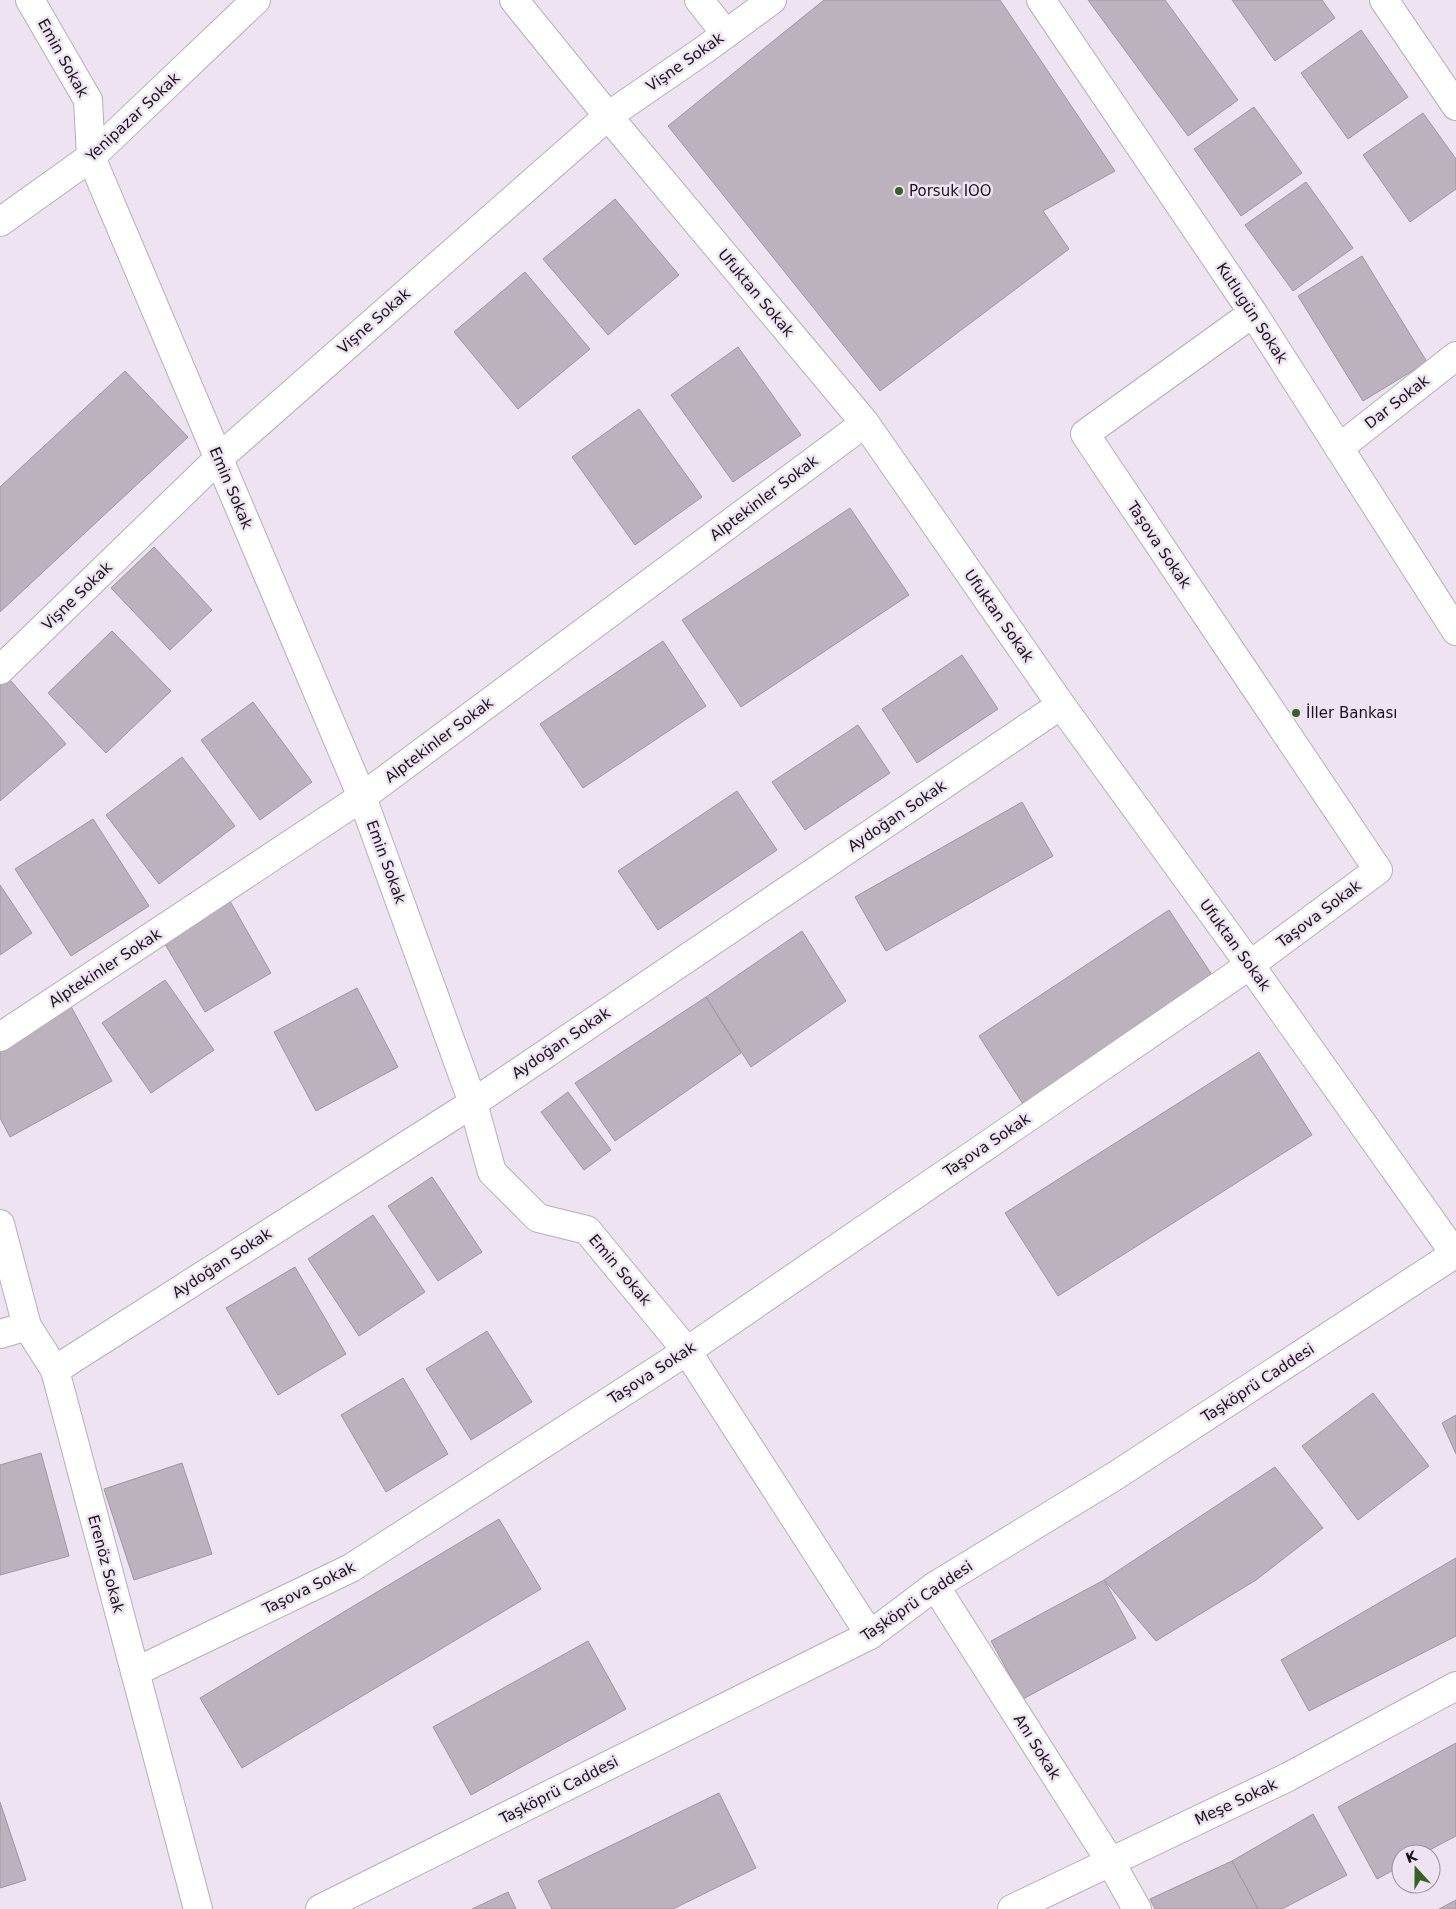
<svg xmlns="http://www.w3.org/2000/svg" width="1456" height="1909" viewBox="0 0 1456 1909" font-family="'DejaVu Sans',sans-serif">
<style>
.building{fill:#bbb2be;stroke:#9e95a1}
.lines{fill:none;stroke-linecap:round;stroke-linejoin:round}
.street-casing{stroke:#b6adb9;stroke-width:30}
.secondary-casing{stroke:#b6adb9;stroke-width:30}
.street{stroke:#fff;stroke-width:28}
.secondary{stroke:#fff;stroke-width:28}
.poi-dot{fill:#356322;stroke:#eee4f1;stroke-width:2}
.labels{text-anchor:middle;stroke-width:5;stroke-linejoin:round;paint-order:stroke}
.street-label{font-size:15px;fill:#171318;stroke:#eee4f1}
.poi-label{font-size:15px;fill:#171318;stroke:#eee4f1;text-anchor:start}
</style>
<rect width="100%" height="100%" fill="#eee4f1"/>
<g class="building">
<polygon points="824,0 1000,0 1115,171 1043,211 1069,249 880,391 668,126"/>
<polygon points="1088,0 1165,0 1238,100 1188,136"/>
<polygon points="1232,0 1322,0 1335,18 1275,61"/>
<polygon points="1361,30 1408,97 1348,139 1301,73"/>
<polygon points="1254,107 1302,173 1241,216 1194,149"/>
<polygon points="1423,113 1456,159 1456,189 1410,222 1363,155"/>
<polygon points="1306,182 1353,248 1293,291 1245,225"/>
<polygon points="615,199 679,275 608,335 543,259"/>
<polygon points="1362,256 1427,362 1363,401 1298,296"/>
<polygon points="525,272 590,349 518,409 454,332"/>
<polygon points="738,347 801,435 733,482 671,395"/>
<polygon points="125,371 188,437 0,612 0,487"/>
<polygon points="639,409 702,497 635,545 572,457"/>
<polygon points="850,508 909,595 741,707 682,620"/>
<polygon points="154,547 212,610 170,650 111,588"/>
<polygon points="112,631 171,691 106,753 48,693"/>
<polygon points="663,641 706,706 583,788 540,724"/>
<polygon points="962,655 998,709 917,763 882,709"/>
<polygon points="4,673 66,744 0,801 0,676"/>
<polygon points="253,702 312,782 260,820 201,740"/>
<polygon points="858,725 890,773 805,830 772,782"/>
<polygon points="182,757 235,826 159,884 106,815"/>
<polygon points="737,791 777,850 658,930 618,871"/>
<polygon points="1022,802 1053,856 886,951 855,897"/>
<polygon points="93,819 149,906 71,956 15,869"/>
<polygon points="0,885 32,933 0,955"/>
<polygon points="223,889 271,973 205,1012 162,939"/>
<polygon points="1169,910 1214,978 1023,1104 979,1036"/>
<polygon points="802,931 846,1001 751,1067 706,997"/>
<polygon points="165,980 214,1050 151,1093 102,1023"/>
<polygon points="357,988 398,1067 316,1111 274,1032"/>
<polygon points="706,997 741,1053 615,1141 575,1083"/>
<polygon points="69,1003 112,1081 10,1137 0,1118 0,1041"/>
<polygon points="1259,1052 1312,1135 1058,1296 1005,1213"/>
<polygon points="568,1092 611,1150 584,1170 541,1112"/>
<polygon points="432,1177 482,1252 438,1281 388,1206"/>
<polygon points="373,1215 425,1292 359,1336 308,1259"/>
<polygon points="295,1267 346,1354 278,1395 226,1308"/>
<polygon points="487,1331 532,1402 471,1440 426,1369"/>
<polygon points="403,1378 448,1454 386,1492 341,1415"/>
<polygon points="1373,1393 1429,1466 1358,1520 1302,1446"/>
<polygon points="1456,1415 1456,1454 1442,1423"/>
<polygon points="41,1453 69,1556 0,1575 0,1465"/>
<polygon points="182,1463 212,1554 134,1580 104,1489"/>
<polygon points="1275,1467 1323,1528 1256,1580 1156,1641 1104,1580"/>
<polygon points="499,1519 541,1589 242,1768 200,1698"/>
<polygon points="1456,1558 1456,1636 1309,1711 1281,1660"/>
<polygon points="1104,1580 1136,1638 1023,1699 991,1641"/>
<polygon points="588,1641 626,1709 471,1795 433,1727"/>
<polygon points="1456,1743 1456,1836 1422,1854 1401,1854 1401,1866 1377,1879 1338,1807"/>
<polygon points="719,1793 756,1868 673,1909 552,1909 538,1881"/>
<polygon points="0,1802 26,1880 0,1888"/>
<polygon points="1313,1814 1347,1875 1282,1909 1258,1909 1232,1861"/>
<polygon points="1232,1861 1258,1909 1155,1909 1150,1899"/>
<polygon points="508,1892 516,1909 472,1909"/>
<polygon points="1456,1900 1456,1909 1439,1909"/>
</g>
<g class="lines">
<g class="street-casing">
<g id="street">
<polyline points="30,0 88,100 91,157 362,797 473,1103 492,1172 538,1218 587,1230 687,1351 870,1635"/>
<polyline points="514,0 608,116 865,423 1061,705 1250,965 1455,1254"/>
<polyline points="699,0 726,34"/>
<polyline points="1041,0 1253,313 1456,631"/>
<polyline points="1384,0 1456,106"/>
<polyline points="0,222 91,157 256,0"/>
<polyline points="1339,448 1456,356"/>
<polyline points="0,670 219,458 608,116 704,50 772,0"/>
<polyline points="0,1037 362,797 865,423"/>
<polyline points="0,1224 27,1326 55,1370 198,1909"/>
<polyline points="0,1334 27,1326"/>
<polyline points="55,1370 473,1103 1061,705"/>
<polyline points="935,1586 1110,1861 1137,1909"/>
<polyline points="135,1672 351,1568 687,1351 1250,965 1378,870 1085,434 1253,313"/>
<polyline points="1012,1909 1288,1777 1456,1686"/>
</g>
</g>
<g class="secondary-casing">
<polyline id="secondary" points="320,1909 870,1635 935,1586 1115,1476 1456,1253"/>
</g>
<use href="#street" class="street"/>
<use href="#secondary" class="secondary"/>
</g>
<g class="poi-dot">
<circle cx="899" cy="191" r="5"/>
<circle cx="1296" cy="713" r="5"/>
</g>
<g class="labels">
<g class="street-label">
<text transform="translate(63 58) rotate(61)" y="5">Emin Sokak</text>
<text transform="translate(685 62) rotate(-35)" y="5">Vişne Sokak</text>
<text transform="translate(133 117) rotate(-43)" y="5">Yenipazar Sokak</text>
<text transform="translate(756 293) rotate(50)" y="5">Ufuktan Sokak</text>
<text transform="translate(1252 313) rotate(57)" y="5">Kutlugün Sokak</text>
<text transform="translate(374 321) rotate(-41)" y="5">Vişne Sokak</text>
<text transform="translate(1397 402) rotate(-38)" y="5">Dar Sokak</text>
<text transform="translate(231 488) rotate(67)" y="5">Emin Sokak</text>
<text transform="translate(764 498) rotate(-37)" y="5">Alptekinler Sokak</text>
<text transform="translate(1159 545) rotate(56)" y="5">Taşova Sokak</text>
<text transform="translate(77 596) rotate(-44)" y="5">Vişne Sokak</text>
<text transform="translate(999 616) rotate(55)" y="5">Ufuktan Sokak</text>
<text transform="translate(439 740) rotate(-37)" y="5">Alptekinler Sokak</text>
<text transform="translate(897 816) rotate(-34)" y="5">Aydoğan Sokak</text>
<text transform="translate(386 862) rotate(70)" y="5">Emin Sokak</text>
<text transform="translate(1319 914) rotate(-37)" y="5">Taşova Sokak</text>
<text transform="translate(1235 945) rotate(54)" y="5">Ufuktan Sokak</text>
<text transform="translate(105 968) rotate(-33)" y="5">Alptekinler Sokak</text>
<text transform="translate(561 1043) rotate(-34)" y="5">Aydoğan Sokak</text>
<text transform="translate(987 1145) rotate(-34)" y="5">Taşova Sokak</text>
<text transform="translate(222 1263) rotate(-33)" y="5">Aydoğan Sokak</text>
<text transform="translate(620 1270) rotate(50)" y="5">Emin Sokak</text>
<text transform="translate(652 1373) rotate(-33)" y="5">Taşova Sokak</text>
<text transform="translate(1258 1383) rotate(-33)" y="5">Taşköprü Caddesi</text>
<text transform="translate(106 1564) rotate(75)" y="5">Erenöz Sokak</text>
<text transform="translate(309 1588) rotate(-26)" y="5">Taşova Sokak</text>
<text transform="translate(917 1601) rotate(-34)" y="5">Taşköprü Caddesi</text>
<text transform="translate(1037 1747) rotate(58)" y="5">Anı Sokak</text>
<text transform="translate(559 1790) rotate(-27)" y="5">Taşköprü Caddesi</text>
<text transform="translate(1236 1802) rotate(-25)" y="5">Meşe Sokak</text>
</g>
<g class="poi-label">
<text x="909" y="196">Porsuk IOO</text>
<text x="1306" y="718">İller Bankası</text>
</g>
</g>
<g transform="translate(1416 1869) rotate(339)"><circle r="24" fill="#eee4f1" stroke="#98909a"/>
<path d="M0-4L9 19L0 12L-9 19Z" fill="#356322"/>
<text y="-8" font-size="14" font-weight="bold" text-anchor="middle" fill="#171318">K</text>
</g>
</svg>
